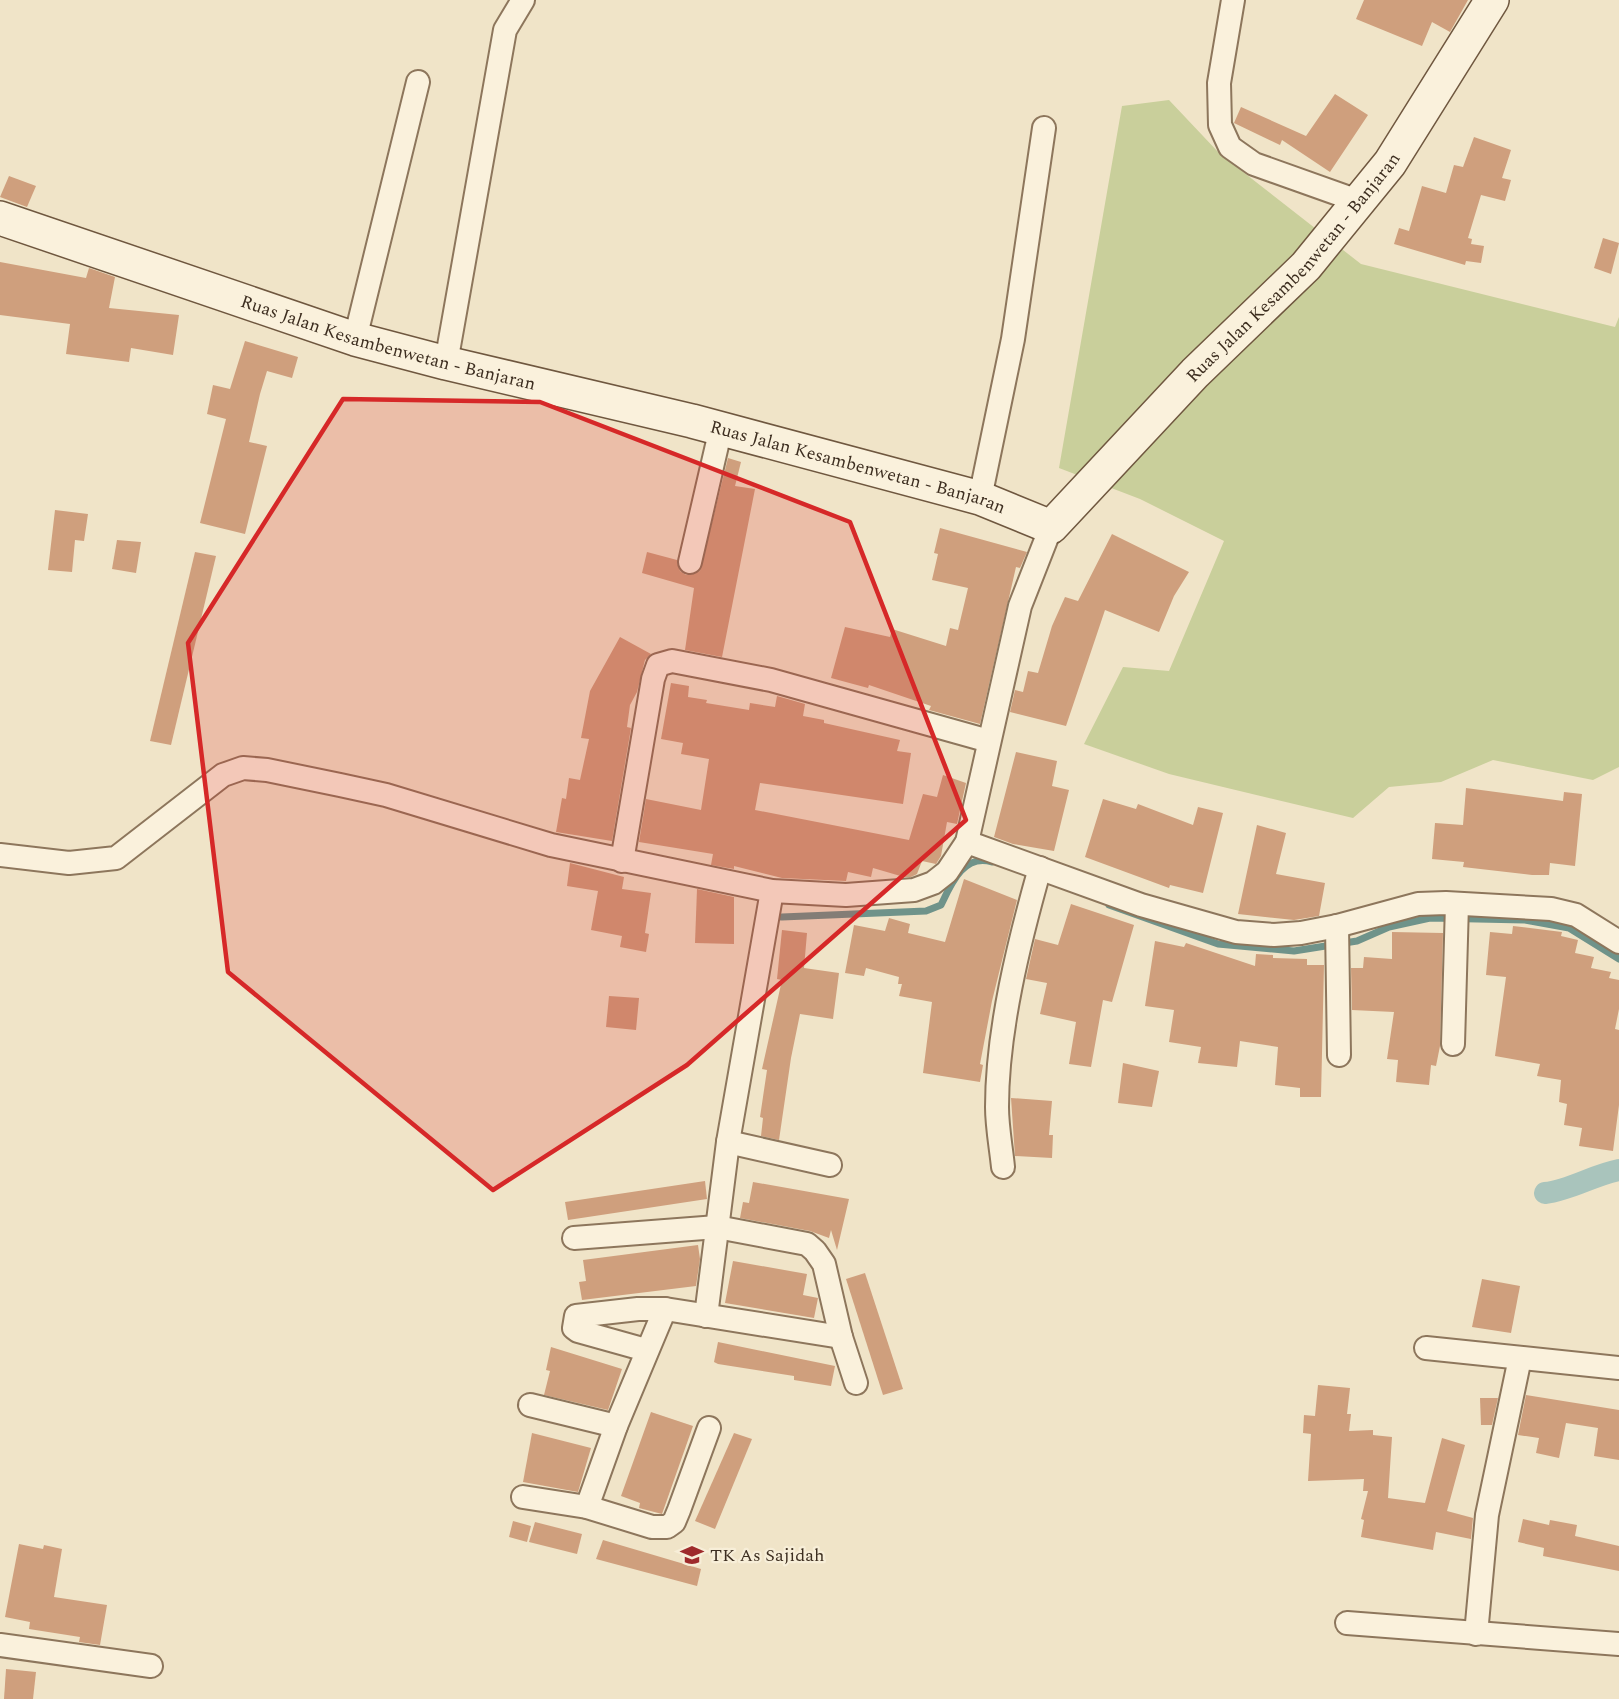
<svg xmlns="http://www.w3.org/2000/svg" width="1619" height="1699" viewBox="0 0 1619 1699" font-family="Spectral,serif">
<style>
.grass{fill:#c9cf9b}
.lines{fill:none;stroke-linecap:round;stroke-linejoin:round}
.stream{stroke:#6f938a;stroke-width:7}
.canal{stroke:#a9c4bc;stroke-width:22}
.building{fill:#cf9f7d}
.street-casing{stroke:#8d765c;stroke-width:26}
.secondary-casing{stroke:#6f573f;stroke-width:36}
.street{stroke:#faf1dc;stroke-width:22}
.secondary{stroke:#faf1dc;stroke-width:33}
.marked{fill:#d62828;fill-opacity:0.2;stroke:#d62828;stroke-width:4.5;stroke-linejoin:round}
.labels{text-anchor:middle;stroke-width:4.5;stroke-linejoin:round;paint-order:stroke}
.street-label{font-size:18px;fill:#3d2e20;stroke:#f7eed8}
.poi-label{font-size:18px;fill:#3d2e20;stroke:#f7eed8;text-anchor:start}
</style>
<rect width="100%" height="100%" fill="#f0e4c8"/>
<polygon class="grass" points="1169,100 1220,154 1361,264 1615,327 1619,317 1619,767 1593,780 1493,760 1441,782 1389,787 1353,818 1169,774 1084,744 1123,667 1169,671 1224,541 1140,499 1059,468 1122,106"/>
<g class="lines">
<g class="stream">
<polyline points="1109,905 1218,944 1294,951 1357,941 1389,927 1430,918 1525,920 1569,928 1619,959"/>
<path d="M782,917l144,-6 15,-6c10,-21 23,-52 51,-43"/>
</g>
<path class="canal" d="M1545,1193c26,-3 48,-18 74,-23"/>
</g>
<g class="building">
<polygon points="1364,0 1468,0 1450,32 1432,22 1422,46 1356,19"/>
<polygon points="1335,94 1368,115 1330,172 1282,140 1280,145 1234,123 1241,107 1306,136"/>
<polygon points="1474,137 1511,150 1502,178 1511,180 1505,201 1481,195 1468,238 1472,239 1471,244 1484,246 1481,263 1466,261 1465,265 1394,244 1399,228 1409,231 1422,186 1446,193 1454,165 1463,167"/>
<polygon points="9,176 36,186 27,207 0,197"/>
<polygon points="1603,238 1619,243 1611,274 1594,268"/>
<polygon points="0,262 86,278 89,268 115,277 109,308 179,315 173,355 131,348 129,362 66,354 70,324 0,315"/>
<polygon points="245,341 298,357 292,378 267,371 260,394 249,442 267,446 245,534 200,523 226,419 207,414 213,385 230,389"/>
<polygon points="728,458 741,462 735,486 755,489 722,657 685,650 694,588 642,573 647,552 677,560 680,571 686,575 700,571"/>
<polygon points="55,510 88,514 84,541 75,540 72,572 48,570"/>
<polygon points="940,528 1027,552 1020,568 1016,567 980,724 929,710 931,706 869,685 868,688 831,678 845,627 890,637 892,629 946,646 950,628 958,630 968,588 932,580 938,554 934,553"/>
<polygon points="1112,534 1189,572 1174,596 1159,632 1105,610 1066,726 1010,712 1015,690 1023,692 1028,671 1038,673 1052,626 1065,597 1078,601"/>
<polygon points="117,540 141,542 136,573 112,569"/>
<polygon points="195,552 216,556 171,745 150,741"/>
<polygon points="620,637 651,654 645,660 637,692 630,705 627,727 631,728 612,841 556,832 562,798 566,799 569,778 580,780 589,739 581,738 590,691"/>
<polygon points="671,683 689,686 688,697 707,700 706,703 749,710 750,703 775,707 777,696 805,704 803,716 824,720 824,723 900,740 897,751 911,753 903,804 760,783 755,810 909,840 923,794 937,797 943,775 966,783 957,824 947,822 941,856 936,864 922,861 917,874 911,877 904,877 873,868 871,877 848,872 846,881 782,878 734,866 734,869 711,865 713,854 639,842 646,799 701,810 709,759 681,754 683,743 661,739"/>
<polygon points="1016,752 1057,761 1052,786 1069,790 1054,851 1013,844 994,837"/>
<polygon points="1466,788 1563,801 1564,792 1582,794 1575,866 1550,863 1549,875 1532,875 1463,867 1464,862 1432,859 1435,823 1463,825"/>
<polygon points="1103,799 1136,809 1138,804 1193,825 1198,807 1223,813 1203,893 1170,885 1169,888 1085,857"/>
<polygon points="1257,825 1286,833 1276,874 1325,883 1319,916 1294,920 1238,914"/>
<polygon points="570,863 624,877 622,889 651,893 645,933 649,934 646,952 620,947 622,936 591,930 598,891 567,886"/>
<polygon points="964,879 1017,900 992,1001 980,1064 983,1065 980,1082 923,1073 932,1002 899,996 902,984 898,984 899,977 866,968 864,976 845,973 854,925 885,931 889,918 910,924 908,933 945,942"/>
<polygon points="697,889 734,897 734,944 695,943"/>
<polygon points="1071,904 1134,925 1112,1002 1103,1000 1091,1067 1069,1064 1076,1022 1040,1014 1047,983 1026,979 1035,939 1058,945"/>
<polygon points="1513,926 1562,932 1561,936 1578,940 1575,953 1594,957 1591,968 1611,972 1609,978 1619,980 1619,1009 1615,1029 1619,1030 1619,1105 1613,1151 1579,1146 1582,1128 1564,1125 1567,1104 1559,1102 1561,1080 1537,1076 1540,1064 1495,1056 1506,977 1486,975 1490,932 1512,934"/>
<polygon points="782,930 807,933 804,968 839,973 833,1019 800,1014 791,1058 779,1140 761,1136 763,1118 760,1117 767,1070 762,1069 782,980 777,979"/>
<polygon points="1392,932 1443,933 1440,1046 1436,1066 1431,1065 1429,1085 1396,1082 1398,1060 1387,1059 1394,1012 1352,1010 1351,968 1363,968 1364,957 1392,959"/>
<polygon points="1155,941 1184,947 1186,943 1255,966 1256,954 1273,955 1273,958 1307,959 1307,965 1324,965 1321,1097 1300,1097 1300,1088 1275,1085 1278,1047 1240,1041 1237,1067 1198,1063 1201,1047 1169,1042 1174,1010 1145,1006"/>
<polygon points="609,996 639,998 636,1030 606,1027"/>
<polygon points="1123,1063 1159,1071 1152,1107 1118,1103"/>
<polygon points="1011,1098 1052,1101 1049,1135 1053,1135 1052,1158 1015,1156"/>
<polygon points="705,1181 707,1199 568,1220 565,1202"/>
<polygon points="753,1182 849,1199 837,1250 831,1230 829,1238 810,1231 740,1218 743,1202 749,1203"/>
<polygon points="698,1245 700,1259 696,1286 582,1300 579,1282 586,1281 583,1260"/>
<polygon points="733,1261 807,1274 803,1295 818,1298 814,1318 725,1303"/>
<polygon points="865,1273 903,1389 883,1395 846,1279"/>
<polygon points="1482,1279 1520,1286 1511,1333 1472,1327"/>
<polygon points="718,1342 835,1366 831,1386 794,1380 794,1376 718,1364 714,1362"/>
<polygon points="551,1347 622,1369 608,1410 544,1395 550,1371 546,1370"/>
<polygon points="1318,1385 1350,1388 1347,1414 1351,1414 1349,1431 1373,1430 1373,1435 1392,1437 1388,1498 1425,1503 1442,1438 1465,1445 1447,1511 1473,1518 1471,1539 1436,1532 1433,1550 1361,1537 1364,1520 1361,1519 1368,1491 1363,1491 1364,1479 1308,1481 1311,1434 1303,1433 1304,1415 1315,1416"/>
<polygon points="1526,1395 1619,1410 1619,1460 1594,1456 1598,1428 1566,1423 1559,1458 1536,1453 1539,1438 1518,1435"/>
<polygon points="1480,1398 1498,1398 1492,1425 1481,1425"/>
<polygon points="651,1412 693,1426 662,1514 639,1508 640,1503 621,1496"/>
<polygon points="532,1433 591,1448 578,1492 523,1482"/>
<polygon points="734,1433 752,1439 715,1529 695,1521"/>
<polygon points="1523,1519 1549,1525 1550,1520 1577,1525 1575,1536 1619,1546 1619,1571 1543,1556 1544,1548 1518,1542"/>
<polygon points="513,1521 531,1526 527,1542 509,1537"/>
<polygon points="535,1522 582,1534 577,1554 529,1542"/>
<polygon points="603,1540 701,1569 697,1586 596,1559"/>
<polygon points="19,1544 43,1549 44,1545 62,1549 54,1597 107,1605 100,1645 79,1642 80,1637 29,1629 30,1622 5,1617"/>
<polygon points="6,1669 36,1672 33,1699 4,1699"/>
</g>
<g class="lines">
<g class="street-casing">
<g id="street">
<polyline points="1233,0 1219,83 1220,125 1230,147 1254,164 1358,201"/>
<polyline points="355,339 418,82"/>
<polyline points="446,363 505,30 523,0"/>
<polyline points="980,498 1013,339 1044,128"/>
<polyline points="690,562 721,428"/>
<polyline points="967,842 1141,905 1236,932 1274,935 1301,933 1337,926 1418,904 1446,903 1551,909 1576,915 1619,942"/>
<polyline points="0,855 69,863 116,858 223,775 243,768 267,770 340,785 386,795 551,845 772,891 846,895 914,890 933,883 947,872 967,842 1020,606 1051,527"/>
<polyline points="622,861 653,679 658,665 672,661 771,680 989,741"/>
<polyline points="1337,926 1339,1055"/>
<polyline points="1453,1044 1457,904"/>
<polyline points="728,1142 830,1165"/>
<path d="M1003,1167c-2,-20 -6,-40 -6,-60 0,-77 22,-165 43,-239"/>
<polyline points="574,1238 717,1227 807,1244 815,1251 824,1264 841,1337 856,1383"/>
<polyline points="706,1316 728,1142 772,891"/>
<polyline points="1426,1348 1619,1368"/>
<polyline points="646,1350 578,1331 574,1328 576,1316 638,1309 665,1309 841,1337"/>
<polyline points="530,1405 616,1426"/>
<polyline points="523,1497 587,1507 652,1527 667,1527 674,1522 679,1510 709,1428"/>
<polyline points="587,1507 616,1426 665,1309"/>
<polyline points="1347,1623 1619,1644"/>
<polyline points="1476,1634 1487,1515 1520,1358"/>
<polyline points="0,1645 151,1666"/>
</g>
</g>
<g class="secondary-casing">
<g id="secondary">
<path id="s1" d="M0,218l355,121 91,24 246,58 288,77 71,29 144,-154 111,-107 84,-103 102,-163"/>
</g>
</g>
<use href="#street" class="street"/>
<use href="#secondary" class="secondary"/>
</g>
<path class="marked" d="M343,399l197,3 310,120 116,298 -279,245 -194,125 -265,-218 -40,-329z"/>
<defs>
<g id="school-bare" transform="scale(1.8)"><path d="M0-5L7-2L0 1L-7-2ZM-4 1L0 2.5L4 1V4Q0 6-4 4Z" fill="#9e2a2b" stroke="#f7eed8" stroke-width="2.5" paint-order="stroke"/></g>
</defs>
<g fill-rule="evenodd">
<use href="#school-bare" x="692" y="1555"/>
</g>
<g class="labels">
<g class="street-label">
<text dy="6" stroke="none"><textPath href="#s1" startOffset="1452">Ruas Jalan Kesambenwetan - Banjaran</textPath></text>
<text dy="6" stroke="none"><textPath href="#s1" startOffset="408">Ruas Jalan Kesambenwetan - Banjaran</textPath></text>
<text dy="6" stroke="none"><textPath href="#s1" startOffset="894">Ruas Jalan Kesambenwetan - Banjaran</textPath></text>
</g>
<g class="poi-label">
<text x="710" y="1561">TK As Sajidah</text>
</g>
</g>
</svg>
